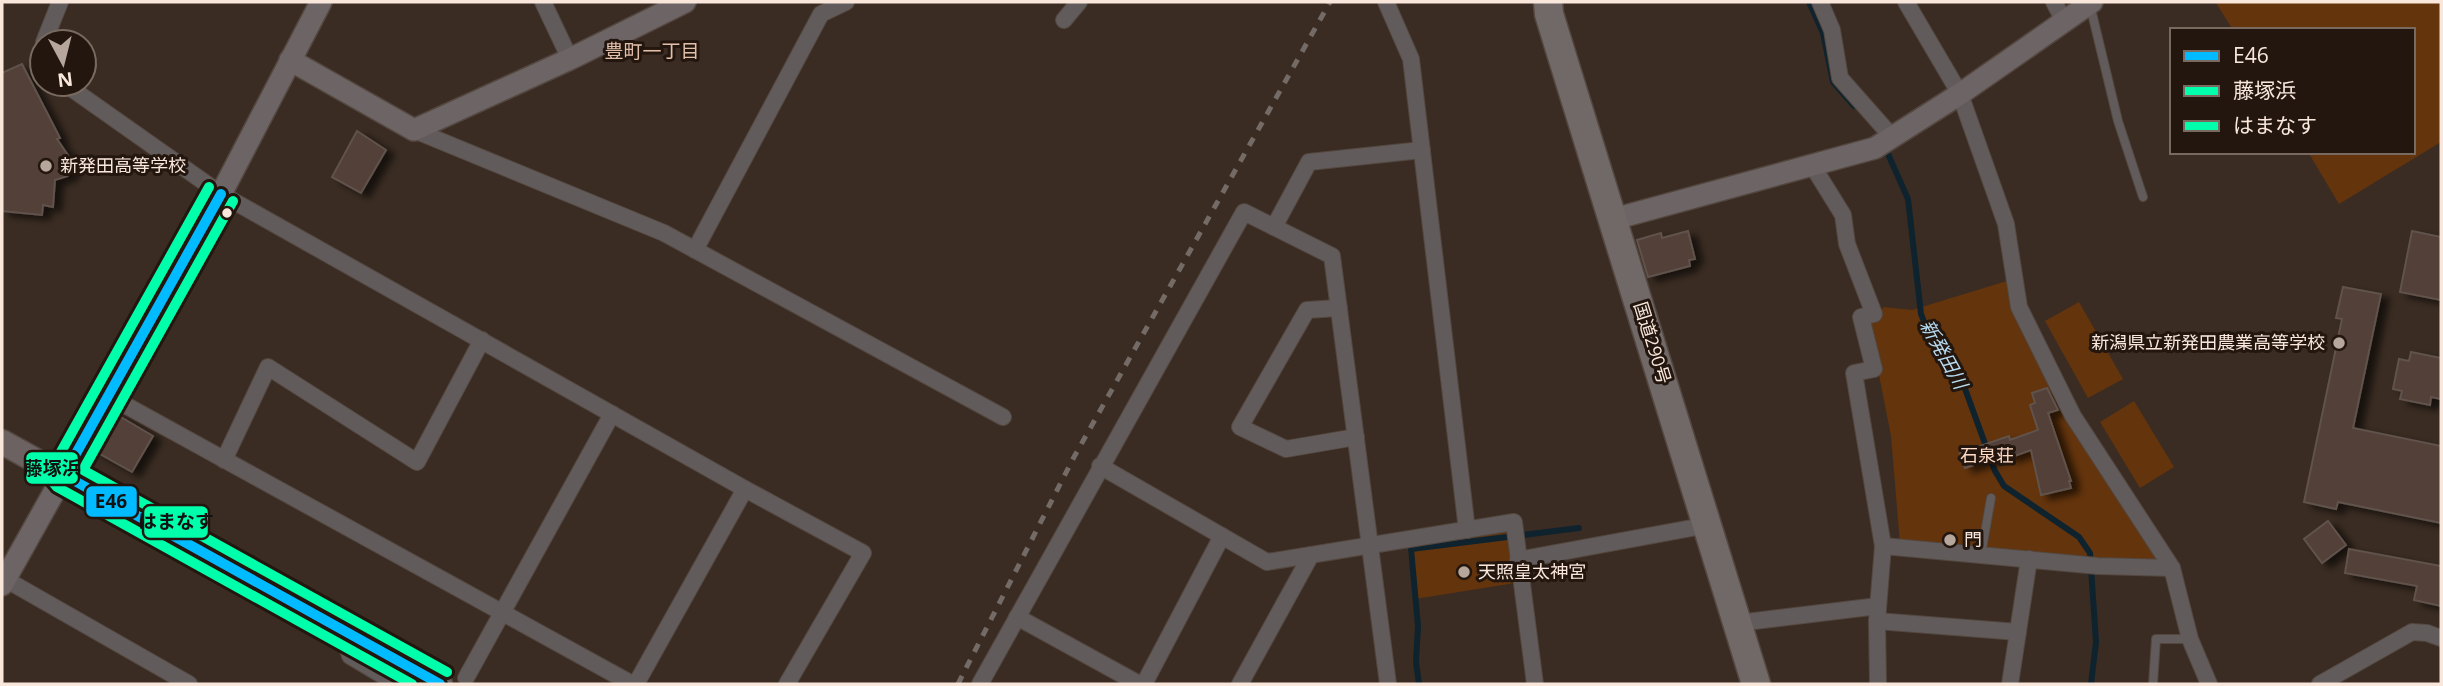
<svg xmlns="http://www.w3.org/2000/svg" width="2443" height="686" viewBox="0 0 2443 686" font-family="'Open Sans','Noto Sans JP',sans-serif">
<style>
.green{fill:#64340c}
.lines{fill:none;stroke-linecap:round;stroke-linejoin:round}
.stream{stroke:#0f232e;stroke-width:6}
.building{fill:#523f38;stroke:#60524c;stroke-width:2;filter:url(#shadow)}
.lane-casing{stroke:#53473f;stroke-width:10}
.street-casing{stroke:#53473f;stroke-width:18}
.secondary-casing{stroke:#53473f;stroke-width:24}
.primary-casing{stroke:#53473f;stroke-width:27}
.highway-casing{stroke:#53473f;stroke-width:31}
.lane{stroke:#625b5b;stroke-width:8}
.street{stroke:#625b5b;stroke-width:16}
.secondary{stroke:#6d6465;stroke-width:21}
.primary{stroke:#6c6262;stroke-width:24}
.highway{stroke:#716868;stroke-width:28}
.rail{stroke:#746b66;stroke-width:5;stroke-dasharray:9 9;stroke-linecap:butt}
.bus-1-casing{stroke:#23160e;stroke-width:16}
.bus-2-casing{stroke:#23160e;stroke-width:16}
.bus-3-casing{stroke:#23160e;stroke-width:16}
.bus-1{stroke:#0bf;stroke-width:10}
.bus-2{stroke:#0fa;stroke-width:10}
.bus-3{stroke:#0fa;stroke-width:10}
.poi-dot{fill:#b6a69b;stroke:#23160e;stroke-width:2.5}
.bus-dot{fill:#f9e7dc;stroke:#23160e;stroke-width:2.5}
.labels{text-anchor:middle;stroke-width:6;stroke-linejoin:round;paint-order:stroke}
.poi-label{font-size:18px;fill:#f9e7dc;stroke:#23160e;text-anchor:start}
.street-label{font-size:18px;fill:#f9e7dc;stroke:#23160e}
.park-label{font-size:18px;fill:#fedbc5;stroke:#23160e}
.neighbourhood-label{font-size:19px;fill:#e2bfa9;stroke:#23160e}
.water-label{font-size:19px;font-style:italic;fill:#b7dcf2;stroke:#23160e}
.line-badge{stroke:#23160e;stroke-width:2.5}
.pale-badge-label{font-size:19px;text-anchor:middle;font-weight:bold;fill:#111}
</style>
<defs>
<filter id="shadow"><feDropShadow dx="8" dy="4.5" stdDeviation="3.5" flood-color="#0009"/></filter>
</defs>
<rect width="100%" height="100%" fill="#3a2c22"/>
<g class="green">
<polygon points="2441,2 2441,142 2339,204 2308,152 2413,152 2413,30 2233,30 2216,3"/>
<polygon points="2010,280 2015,305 2168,565 1900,544 1891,436 1869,324 1884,307 1912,310"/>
<polygon points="2079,302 2123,379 2088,398 2045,321"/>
<polygon points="2134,401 2174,467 2140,488 2100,422"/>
<polygon points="1508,532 1515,583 1415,599 1407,545"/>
</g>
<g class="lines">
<g class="stream">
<polyline points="1809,2 1823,33 1833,82 1854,106"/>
<polyline points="1884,145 1908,199 1921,314 1927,329 1945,353 1964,386 1995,471 2004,486 2079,537 2090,553 2096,642 2091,684"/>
<polyline points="1419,684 1416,662 1418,626 1411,549 1579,528"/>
</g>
</g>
<g class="building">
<polygon points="22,64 60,138 57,139 72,161 72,169 68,176 55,180 53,207 43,205 42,215 2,211 2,73"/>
<polygon points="357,131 386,150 361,193 332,177"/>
<polygon points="1688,231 1695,259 1689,260 1690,266 1648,277 1637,240 1661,233 1662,238"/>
<polygon points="2412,231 2441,237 2441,300 2400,292"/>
<polygon points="2343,287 2381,294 2353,428 2441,446 2441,523 2338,502 2336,509 2304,502 2342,319 2336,318"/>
<polygon points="2411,352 2441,358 2441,399 2431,397 2430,405 2400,399 2402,391 2393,389 2399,359 2409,361"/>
<polygon points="2047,388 2058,410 2048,413 2071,481 2069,481 2071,488 2041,495 2031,450 2009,458 2008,454 1965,468 1960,453 2009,436 2010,440 2038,430 2030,405 2035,403 2032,393"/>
<polygon points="114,413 153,436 132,472 93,450"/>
<polygon points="2328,521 2346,545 2322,563 2304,539"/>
<polygon points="2349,549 2441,566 2441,606 2414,600 2417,586 2345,573"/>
</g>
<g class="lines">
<g class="lane-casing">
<g id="lane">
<polyline points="2090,5 2118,121 2143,197"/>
<polyline points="1981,555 1991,498"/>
<polyline points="2153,684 2156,639 2190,639"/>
</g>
</g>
<g class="street-casing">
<g id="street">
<polyline points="543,2 570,59"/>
<polyline points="1386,2 1411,59 1467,530"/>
<polyline points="1820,2 1832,30 1840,78 1893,138"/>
<polyline points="1906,2 1960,94 2006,224 2019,307 2073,416 2172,568 2190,639 2209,684"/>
<polyline points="2054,2 2064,21"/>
<polyline points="1064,20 1079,2"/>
<polyline points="44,42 60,2"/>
<polyline points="65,84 221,194 745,489 863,553 787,684"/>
<polyline points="414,130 664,233 1003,417"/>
<polyline points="1812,165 1843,215 1847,244 1874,314 1861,317 1874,369 1854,373 1883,546"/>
<polyline points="1274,227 1309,162 1422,150"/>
<polyline points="695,250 821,14 846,2"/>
<polyline points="1339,308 1307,310 1240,427 1286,449 1356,437"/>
<polyline points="107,395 632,684"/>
<polyline points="224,460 268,367 417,462 482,340"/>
<polyline points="1100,466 1267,562 1514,522 1535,684"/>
<polyline points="1518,560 1708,525"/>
<polyline points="5,579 189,684"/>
<polyline points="1017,617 1139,684"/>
<polyline points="1877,621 2018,632"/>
<polyline points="1738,623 1878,606"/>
<polyline points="352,636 348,650 350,656 397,684"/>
<polyline points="466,678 612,414"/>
<polyline points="636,684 745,489"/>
<polyline points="980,684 1244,212 1332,256 1388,684"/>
<polyline points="1144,684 1222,536"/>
<polyline points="1240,684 1311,555"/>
<polyline points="1878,684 1877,621 1883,546 2098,566 2172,568"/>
<polyline points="2010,684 2029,559"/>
<polyline points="2320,684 2412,632 2427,633 2441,638"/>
</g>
</g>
<g class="secondary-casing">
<g id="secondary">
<polyline points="290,60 414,130 570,59 685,2"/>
<polyline points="1614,219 1875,148 1960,94 2092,2"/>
<polyline points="2,585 221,194 321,2"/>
</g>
</g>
<g class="primary-casing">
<polyline id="primary" points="2,442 440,684"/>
</g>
<g class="highway-casing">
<polyline id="highway" points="1548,2 1549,14 1756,684"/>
</g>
<use href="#lane" class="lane"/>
<use href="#street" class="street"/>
<use href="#secondary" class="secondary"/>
<use href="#primary" class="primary"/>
<use href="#highway" class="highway"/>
<polyline class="rail" points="958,684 1074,457 1330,2"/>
<g class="bus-1-casing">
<polyline id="bus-1" points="221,194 64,475 440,684"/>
</g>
<g class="bus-2-casing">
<polyline id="bus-2" points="209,187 52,468 51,480 57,487 412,684"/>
</g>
<g class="bus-3-casing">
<polyline id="bus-3" points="233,201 83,470 447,672"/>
</g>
<use href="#bus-1" class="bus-1"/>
<use href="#bus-2" class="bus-2"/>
<use href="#bus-3" class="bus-3"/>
</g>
<g class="poi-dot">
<circle cx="46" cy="166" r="7"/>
<circle cx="2339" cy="343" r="7"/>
<circle cx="1950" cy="540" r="7"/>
<circle cx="1464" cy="572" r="7"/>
</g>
<circle class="bus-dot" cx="227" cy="213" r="6"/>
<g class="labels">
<g class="poi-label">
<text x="60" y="172">新発田高等学校</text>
<text x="2325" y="349" text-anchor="end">新潟県立新発田農業高等学校</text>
<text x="1964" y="546">門</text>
<text x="1478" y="578">天照皇太神宮</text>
</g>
<g class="street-label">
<text transform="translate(1652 343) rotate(73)" y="6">国道290号</text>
</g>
<g class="park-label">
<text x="1987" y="462">石泉荘</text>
</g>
<g class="neighbourhood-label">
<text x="652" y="58">豊町一丁目</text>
</g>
<g class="water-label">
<text transform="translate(1944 354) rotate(61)" y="7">新発田川</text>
</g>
</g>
<g class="line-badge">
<rect x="25" y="451" width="54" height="34" rx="7" fill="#0fa"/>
<rect x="85" y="485" width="53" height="33" rx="7" fill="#0bf"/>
<rect x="143" y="505" width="66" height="34" rx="7" fill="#0fa"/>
</g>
<g class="pale-badge-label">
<text x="52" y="475">藤塚浜</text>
<text x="111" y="508">E46</text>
<text x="176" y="528">はまなす</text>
</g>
<rect width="2443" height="686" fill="none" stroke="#f9e7dc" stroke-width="7"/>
<rect x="2170" y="28" width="245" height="126" fill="#23160e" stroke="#796a60" stroke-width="2"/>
<rect x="2184" y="51" width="35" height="10" fill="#00bbff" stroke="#796a60" stroke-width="2"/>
<text x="2233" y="63" font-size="21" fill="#f9e7dc">E46</text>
<rect x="2184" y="86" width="35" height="10" fill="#00ffaa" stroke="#796a60" stroke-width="2"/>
<text x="2233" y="98" font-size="21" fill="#f9e7dc">藤塚浜</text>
<rect x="2184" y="121" width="35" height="10" fill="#00ffaa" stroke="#796a60" stroke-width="2"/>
<text x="2233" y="133" font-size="21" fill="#f9e7dc">はまなす</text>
<g transform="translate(63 63) rotate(173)"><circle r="33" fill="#23160e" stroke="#796a60" stroke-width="2"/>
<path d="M0-5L12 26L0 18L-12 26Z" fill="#b6a69b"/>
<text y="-10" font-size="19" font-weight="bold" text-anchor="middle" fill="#f9e7dc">N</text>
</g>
</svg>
